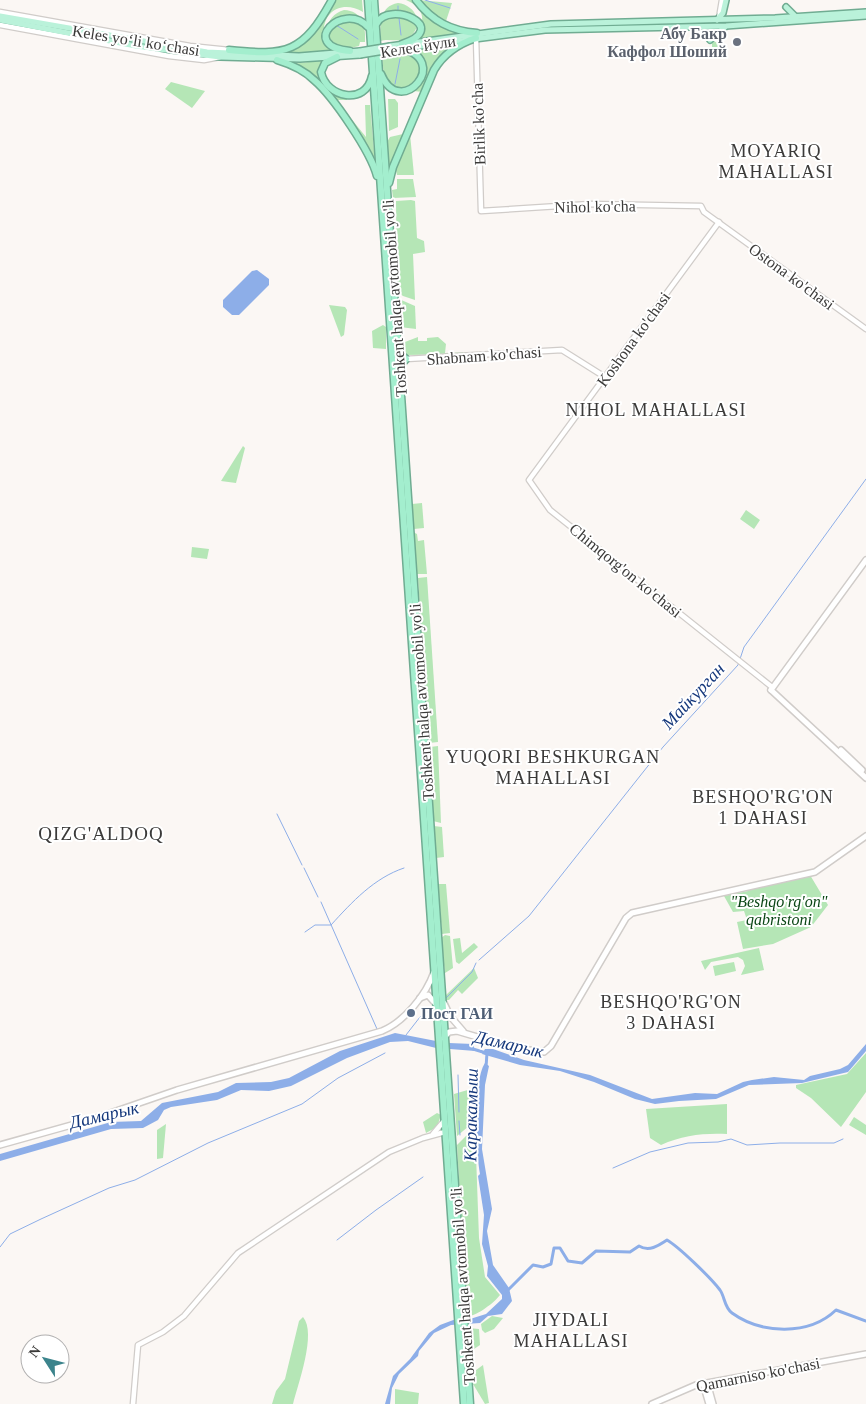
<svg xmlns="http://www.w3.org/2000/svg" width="866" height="1404" viewBox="0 0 866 1404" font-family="'Times New Roman',serif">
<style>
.green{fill:#b5e6b6}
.water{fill:#8daee8}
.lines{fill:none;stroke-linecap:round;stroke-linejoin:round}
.stream{stroke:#8daee8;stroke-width:1}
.canal{stroke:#8daee8;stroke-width:3}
.tertiary-casing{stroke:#d0ccc9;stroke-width:7}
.secondary-casing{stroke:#d0ccc9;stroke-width:8}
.primary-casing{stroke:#70ac92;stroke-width:8}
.trunk-casing{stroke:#70ac92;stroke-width:9}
.tertiary{stroke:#fff;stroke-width:4.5}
.secondary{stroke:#fff;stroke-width:5}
.primary{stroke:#baf2da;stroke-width:5}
.trunk{stroke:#a3eece;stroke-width:6}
.primary-bridge-casing{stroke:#70ac92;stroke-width:8;stroke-linecap:butt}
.primary-bridge{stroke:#baf2da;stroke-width:5}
.worship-dot{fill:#6b7280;stroke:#fff;stroke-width:2}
.service-dot{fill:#5c6f8a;stroke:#fff;stroke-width:2}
.labels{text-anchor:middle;stroke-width:4;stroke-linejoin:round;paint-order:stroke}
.worship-label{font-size:16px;font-weight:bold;fill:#5b616d;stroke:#fff;text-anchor:end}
.street-label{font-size:16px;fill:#3b3a39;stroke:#fff}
.park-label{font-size:16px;font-style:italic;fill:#0a4615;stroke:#fff}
.service-label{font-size:16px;font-weight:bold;fill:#4e5e75;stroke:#fff;text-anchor:start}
.neighbourhood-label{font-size:18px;letter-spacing:1px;fill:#3b3a39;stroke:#fff}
.water-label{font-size:18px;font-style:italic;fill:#15387c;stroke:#fff}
.quarter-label{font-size:19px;letter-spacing:1px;fill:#3b3a39;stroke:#fff}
</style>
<rect width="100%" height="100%" fill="#fbf7f4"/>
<g class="green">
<path d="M336,0h26l1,12c-19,-12 -41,-2 -39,22l14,17 -49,2 -1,-2c23,-9 37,-29 48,-51z"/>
<path d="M406,0h7c13,18 27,29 50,33l-48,7c10,-17 12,-31 -9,-40z"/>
<polygon points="418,0 452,3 446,21 443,23"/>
<path d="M398,3c18,2 28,23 10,35 -8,5 -20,0 -27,3 -1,-15 -2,-35 17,-38z"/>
<path d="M344,10c18,1 22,15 21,32h-5l-1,4c-5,1 -11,3 -16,2 -24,-4 -19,-33 1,-38z"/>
<polygon points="461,42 449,49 423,92 413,91 421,84 425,75 410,49"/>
<rect x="712" y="42" width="10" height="17"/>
<polygon points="400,51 416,57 421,69 416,83 406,88 392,87 384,76 382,55 388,57 390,52"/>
<polygon points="327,60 321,78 347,98 347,100 336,100 366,137 365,105 370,105 375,161 331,95 291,64"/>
<polygon points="171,82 205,91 192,108 165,89"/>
<polygon points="388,99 395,99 398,103 398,127 389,131"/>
<polygon points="403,134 405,136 390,174 387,142 390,137"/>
<polygon points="410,134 414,175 397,175 395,166"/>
<polygon points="397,179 413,179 416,197 393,198 392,190 397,189"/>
<polygon points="411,200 415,201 417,238 424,241 425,252 413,254 415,300 403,296 397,291 396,201"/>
<polygon points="399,299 415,306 416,329 400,327"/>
<polygon points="329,305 345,307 347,310 344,335 341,337"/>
<polygon points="383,325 386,327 386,349 373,348 372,331"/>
<polygon points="418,337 418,341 427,341 427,338 438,337 446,344 445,353 471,352 471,354 405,355 405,342"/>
<polygon points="243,446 245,448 236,483 221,481"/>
<polygon points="422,503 424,528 414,529 412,504"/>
<polygon points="746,510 760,520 754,529 740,519"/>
<polygon points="413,532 417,534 418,541 424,540 427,574 416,574"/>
<polygon points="192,547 209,549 207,559 191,557"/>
<polygon points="427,577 438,742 429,743 418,578"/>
<polygon points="438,746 441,823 433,821 430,747"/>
<polygon points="434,826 442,827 444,857 436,858"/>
<polygon points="810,875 828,905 811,927 773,944 743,949 737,922 747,920 744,911 733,912 724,896 748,891 749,888"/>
<polygon points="438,884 446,884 450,933 442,934"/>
<polygon points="445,935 450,936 453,968 445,973 441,938"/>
<polygon points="460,938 462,953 474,943 478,947 459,964 456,962 453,939"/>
<polygon points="759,948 764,970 741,975 745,966 743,960 738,957 711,962 705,970 701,961"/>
<polygon points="734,962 736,971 715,976 713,966"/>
<polygon points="474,968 478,978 462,994 458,990 449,1000 446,1000 445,996"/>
<polygon points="866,1053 866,1092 841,1127 811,1098 796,1088 796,1085 847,1074"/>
<polygon points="471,1089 475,1100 475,1121 457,1136 454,1094"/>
<path d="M727,1104v30c-23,-1 -44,1 -66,11l-11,-7 -4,-29z"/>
<polygon points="437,1113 441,1115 437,1127 426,1133 423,1122"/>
<polygon points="854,1117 866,1125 866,1135 849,1125"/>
<polygon points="166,1124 163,1158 157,1159 157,1130"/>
<path d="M475,1127l4,111 6,39 15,18c-5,7 -24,22 -33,21l-10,-171z"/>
<polygon points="492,1316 503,1318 494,1329 485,1333 482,1330 481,1324"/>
<path d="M303,1317c14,16 -5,67 -10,87h-21l4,-13 9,-12 14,-58z"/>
<polygon points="468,1328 479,1329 480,1345 471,1351"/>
<polygon points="483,1365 489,1403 485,1404 473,1384 472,1373"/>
<polygon points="395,1389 419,1393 418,1404 395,1404"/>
</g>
<g class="water">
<polygon points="257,270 269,279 269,285 239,315 232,315 223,307 223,300 252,271"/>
<polygon points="395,1033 436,1041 436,1048 408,1041 390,1042 347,1058 291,1086 269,1091 241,1090 217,1100 171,1107 164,1110 158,1120 143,1128 111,1129 0,1161 0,1154 111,1122 141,1121 162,1103 218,1092 236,1083 271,1082 289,1078 340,1051"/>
<polygon points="449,1043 473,1044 475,1051 450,1049"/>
<polygon points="866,1044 866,1051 848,1072 802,1083 749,1085 716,1099 679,1101 655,1104 635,1099 594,1082 560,1071 520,1065 482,1054 485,1049 493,1049 524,1060 590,1075 652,1099 695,1093 717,1094 743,1082 752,1080 774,1077 804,1080 810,1076 840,1069 848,1065"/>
<path d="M485,1063l4,3 -4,19 -3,64 10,60 -5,22 6,34 16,23 3,13 -10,13 -14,2 -8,7 -29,2 -17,8 -15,18 -1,5 -19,18 -7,14 -2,16h-5l8,-28 17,-17 19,-26 11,-8 16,-6h14l16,-5 16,-15v-4l-15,-19 1,-10 -6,-22 2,-29 -6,-39 2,-2c-4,-21 -7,-94 5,-111z"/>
</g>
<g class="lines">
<g class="stream">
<polyline points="425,0 450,8"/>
<polyline points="398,6 398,11"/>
<polyline points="399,18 401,35"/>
<polyline points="336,25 358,39"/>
<polyline points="395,84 400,59"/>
<polyline points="277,814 302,865"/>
<polyline points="304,868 318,897"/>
<polyline points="321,902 377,1029"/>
<path d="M305,932l10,-7h16c21,-23 43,-47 73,-57"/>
<polyline points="479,960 529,916 663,747 738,665 744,647 866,479"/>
<polyline points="446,998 472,972 476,963"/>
<polyline points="406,1035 420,1017 429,1011"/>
<polyline points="458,1075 459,1112"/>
<polyline points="459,1121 460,1135"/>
<polyline points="613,1168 650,1152 688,1143 718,1142 731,1139 747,1145 780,1143 834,1143 843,1139"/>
<polyline points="337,1240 376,1210 423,1177"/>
<polyline points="0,1247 10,1234 41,1219 109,1188 135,1180 208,1143 302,1104 338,1078 385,1053"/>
</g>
<g class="canal">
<polyline points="473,1049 486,1053"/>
<polyline points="486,1067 487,1053"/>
<path d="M507,1291l26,-26 10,2 8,-3 3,-16h6l8,13 14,2 14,-12 34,1 9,-6c10,6 19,0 28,-6 12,7 44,38 53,50 5,7 4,17 12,23 29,21 77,23 104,-3l30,11"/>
</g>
<g class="tertiary-casing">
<g id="tertiary">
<polyline points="0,12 190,46 229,50"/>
<polyline points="719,18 722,0"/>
<polyline points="0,25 169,56 204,60 220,57"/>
<polyline points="476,38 481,211 590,204 701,206 704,212 866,329"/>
<polyline points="719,222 529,480 550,510 772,687"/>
<polyline points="406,359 562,350 605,377"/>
<polyline points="433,1134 444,1121"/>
<polyline points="133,1404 138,1345 163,1332 184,1316 238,1253 389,1152 423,1138 445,1132"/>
</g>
</g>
<g class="secondary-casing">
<g id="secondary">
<polyline points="771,690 866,560"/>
<polyline points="771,690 866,778"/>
<polyline points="841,750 862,770"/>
<polyline points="420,998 428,995 436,1004"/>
<polyline points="444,1003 450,1016 463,1031"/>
<polyline points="444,1038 449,1032 457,1031 515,1048 544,1052 551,1046 626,918 632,913 815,872 866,836"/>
<path d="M0,1145l93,-26 84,-29 205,-59c22,-9 44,-36 52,-59"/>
<polyline points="705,1383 708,1386 713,1404"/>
<polyline points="705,1383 704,1387 709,1404"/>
<polyline points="652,1404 696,1385 866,1354"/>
</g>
</g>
<g class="primary-casing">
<g id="primary">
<polyline points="786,7 795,16"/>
<polyline points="0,16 207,52 299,56 360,51"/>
<polyline points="0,20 136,46 220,57 300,59 360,55"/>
<polyline points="717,20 723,13 726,0"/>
<polyline points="710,40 725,27"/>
<polyline points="390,46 551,24 775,18 866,12"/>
<polyline points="390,50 545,30 726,26 866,16"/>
</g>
</g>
<g class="trunk-casing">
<g id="trunk">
<polyline points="368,0 464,1404"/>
<polyline points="374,0 470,1404"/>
<path d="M416,0c16,21 35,31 61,33"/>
<path d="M377,23c12,-23 75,4 25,21"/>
<path d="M229,50c58,6 74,3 103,-50"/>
<path d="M350,51c-53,-5 -7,-51 18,-24"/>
<path d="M337,57l-12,6 -4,9c5,26 45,34 51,4"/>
<path d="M277,60c13,4 27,10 37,20 19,16 57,72 63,96"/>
<path d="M381,74c19,47 73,-15 18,-26"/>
<path d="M389,183l4,-16 41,-97c10,-17 24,-26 42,-32"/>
<polyline points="398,352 406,359 399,367"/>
</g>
</g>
<use href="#tertiary" class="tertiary"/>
<use href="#secondary" class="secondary"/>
<use href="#primary" class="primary"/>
<use href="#trunk" class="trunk"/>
<g class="primary-bridge-casing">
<g id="primary-bridge">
<polyline points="360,51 390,46"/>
<polyline points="360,55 390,50"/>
</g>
</g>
<use href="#primary-bridge" class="primary-bridge"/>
</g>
<circle class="worship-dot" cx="737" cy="42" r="5"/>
<circle class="service-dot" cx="411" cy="1013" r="5"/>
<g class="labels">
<g class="worship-label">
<text x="727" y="39">Абу Бакр<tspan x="727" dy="18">Каффол Шоший</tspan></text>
</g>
<g class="street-label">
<text transform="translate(136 40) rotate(9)" y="6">Keles yoʻli koʻchasi</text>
<text transform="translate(418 46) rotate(-9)" y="6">Келес йули</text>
<text transform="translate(478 124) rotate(-92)" y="6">Birlik ko'cha</text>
<text transform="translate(595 206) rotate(-1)" y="6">Nihol ko'cha</text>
<text transform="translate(792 276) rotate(36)" y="6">Ostona ko'chasi</text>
<text transform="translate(394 298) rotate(-94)" y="6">Toshkent halqa avtomobil yo'li</text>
<text transform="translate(633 339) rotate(-54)" y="6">Koshona ko'chasi</text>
<text transform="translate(484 355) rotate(-4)" y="6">Shabnam ko'chasi</text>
<text transform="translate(626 570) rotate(39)" y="6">Chimqorg'on ko'chasi</text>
<text transform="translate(421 702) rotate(-94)" y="6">Toshkent halqa avtomobil yo'li</text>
<text transform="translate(462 1286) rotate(-94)" y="6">Toshkent halqa avtomobil yo'li</text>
<text transform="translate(758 1374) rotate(-11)" y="6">Qamarniso ko'chasi</text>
</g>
<g class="park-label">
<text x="779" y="907">"Beshqo'rg'on"<tspan x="779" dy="18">qabristoni</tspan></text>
</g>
<g class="service-label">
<text x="421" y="1019">Пост ГАИ</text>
</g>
<g class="neighbourhood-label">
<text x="776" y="157">MOYARIQ<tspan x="776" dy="21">MAHALLASI</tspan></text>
<text x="656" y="416">NIHOL MAHALLASI</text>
<text x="553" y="763">YUQORI BESHKURGAN<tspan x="553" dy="21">MAHALLASI</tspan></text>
<text x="763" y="803">BESHQO'RG'ON<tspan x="763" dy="21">1 DAHASI</tspan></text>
<text x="671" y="1008">BESHQO'RG'ON<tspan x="671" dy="21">3 DAHASI</tspan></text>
<text x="571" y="1326">JIYDALI<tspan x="571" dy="21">MAHALLASI</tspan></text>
</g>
<g class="water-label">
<text transform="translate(693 696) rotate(-47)" y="6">Майкурган</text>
<text transform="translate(509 1044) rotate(13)" y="6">Дамарык</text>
<text transform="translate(104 1115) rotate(-13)" y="6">Дамарык</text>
<text transform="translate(471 1115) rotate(-89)" y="6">Каракамыш</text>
</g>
<g class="quarter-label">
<text x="101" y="840">QIZG'ALDOQ</text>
</g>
</g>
<g transform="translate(45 1359) rotate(306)"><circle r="24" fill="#ffffff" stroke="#b1b0b0"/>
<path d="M0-4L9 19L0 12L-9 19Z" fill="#3c848c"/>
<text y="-8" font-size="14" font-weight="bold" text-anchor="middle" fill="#3b3a39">N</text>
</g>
</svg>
